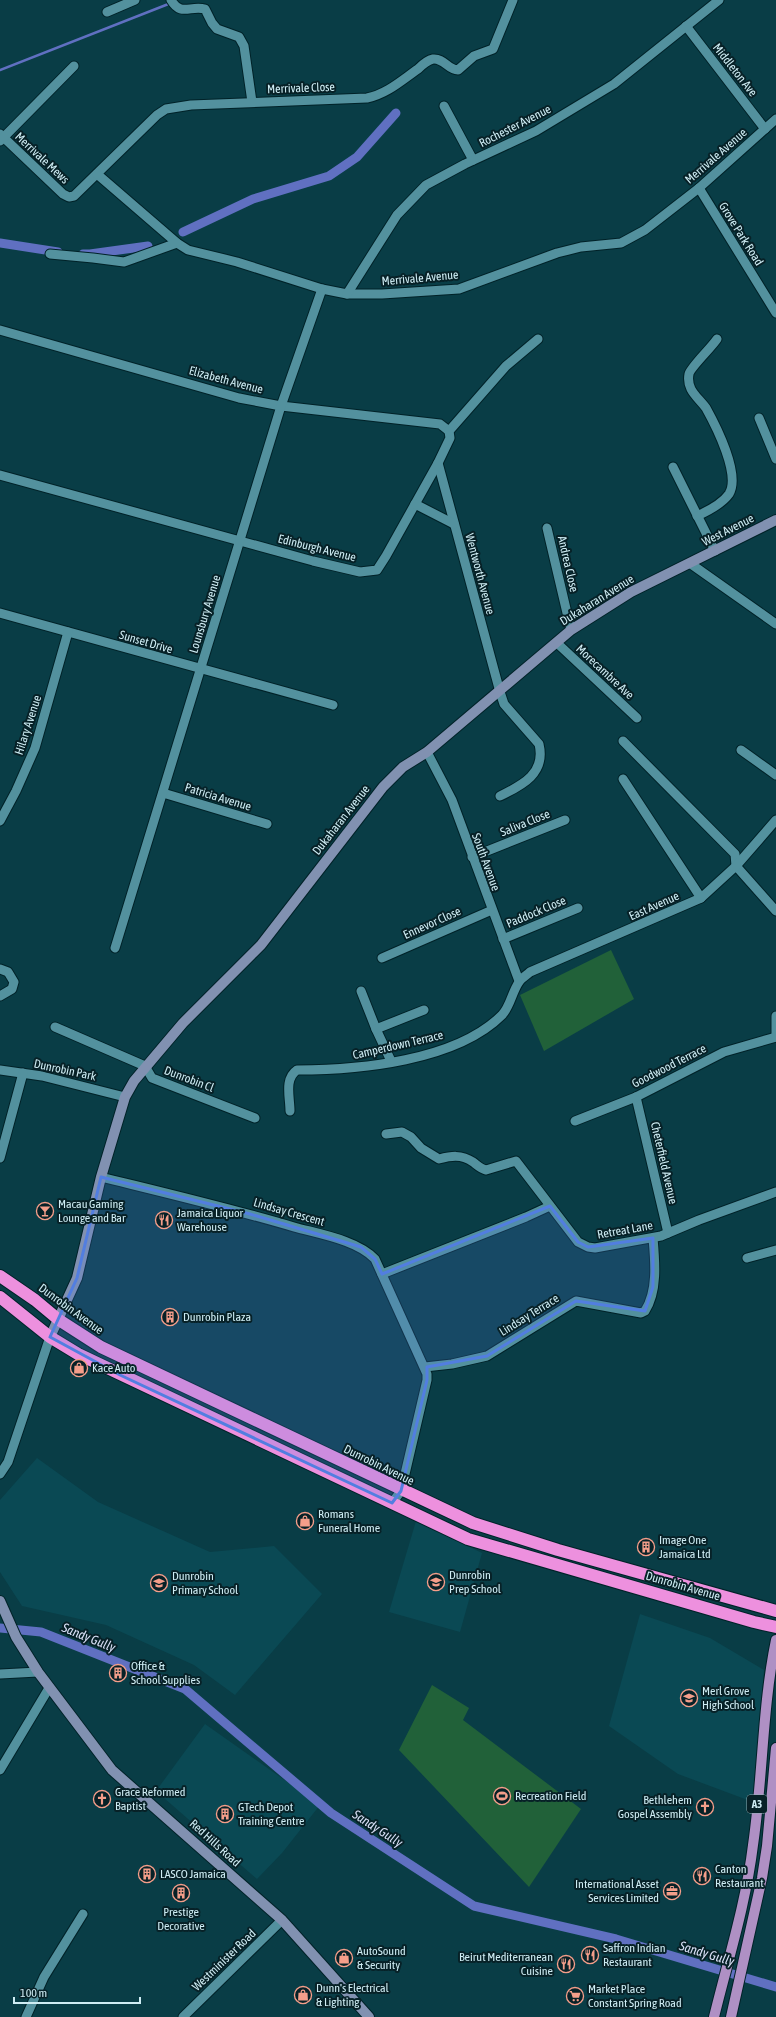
<svg xmlns="http://www.w3.org/2000/svg" width="776" height="2017" viewBox="0 0 776 2017" font-family="'Asap Condensed',sans-serif">
<style>
.built{fill:#0a4954}
.green{fill:#216139}
.lines{fill:none;stroke-linecap:round;stroke-linejoin:round}
.stream{stroke:#6070c1;stroke-width:2.5}
.canal{stroke:#6070c1;stroke-width:9}
.street-casing{stroke:#012228;stroke-width:11}
.secondary-casing{stroke:#012228;stroke-width:12}
.primary-casing{stroke:#012228;stroke-width:12}
.highway-casing{stroke:#012228;stroke-width:14}
.street{stroke:#53919e;stroke-width:9}
.secondary{stroke:#8191b1;stroke-width:10}
.primary{stroke:#af90c4;stroke-width:10}
.highway{stroke:#ed90de;stroke-width:12}
.marked{fill:#527ee0;fill-opacity:0.2;stroke:#527ee0;stroke-width:3;stroke-linejoin:round}
.labels{text-anchor:middle;stroke-width:4;stroke-linejoin:round;paint-order:stroke}
.shield{fill:#072127;stroke:#93b0b6;stroke-width:1}
.shield-label{font-size:11px;font-weight:bold;fill:#cfedf4}
.street-label{font-size:12px;fill:#cfedf4;stroke:#072127}
.poi-label{font-size:12px;fill:#cfedf4;stroke:#072127;text-anchor:start}
.water-label{font-size:13px;font-style:italic;fill:#dae1f7;stroke:#072127}
</style>
<rect width="100%" height="100%" fill="#093d46"/>
<g class="built">
<polygon points="37,1458 98,1502 210,1552 274,1546 322,1594 235,1695 194,1665 106,1625 22,1606 0,1572 0,1500"/>
<polygon points="416,1521 482,1553 460,1632 389,1612"/>
<polygon points="640,1614 710,1638 764,1670 753,1802 678,1774 609,1726"/>
<polygon points="205,1724 320,1805 282,1853 257,1879 156,1791"/>
</g>
<g class="green">
<polygon points="611,950 634,999 544,1051 520,995"/>
<polygon points="432,1685 469,1708 463,1720 581,1809 529,1887 399,1750"/>
</g>
<g class="lines">
<polyline class="stream" points="0,70 171,3"/>
<g class="canal">
<polyline points="183,232 253,199 329,176 357,157 396,113"/>
<polyline points="0,243 58,252"/>
<polyline points="83,254 90,254 148,246"/>
<polyline points="0,1628 41,1632 185,1689 331,1813 474,1906 616,1939 776,1987"/>
</g>
<g class="street-casing">
<g id="street">
<path d="M171,0c10,17 19,5 34,9l7,14 5,6 22,8 5,9 8,56"/>
<polyline points="107,12 135,0"/>
<polyline points="686,26 765,129"/>
<polyline points="444,106 473,160"/>
<path d="M0,134l63,60 6,3 5,-1 83,-81 9,-6 25,-4 176,-7c20,-4 35,-18 51,-29 4,-4 10,-9 15,-10 11,-1 15,11 25,11l16,-14 19,-7 20,-49"/>
<polyline points="0,141 74,66"/>
<polyline points="97,174 177,243 188,250 237,262 322,289 347,294 382,294 459,289 557,253 581,247 621,243 645,230 699,188 776,119"/>
<polyline points="699,188 776,313"/>
<polyline points="50,254 93,258 124,262 177,243"/>
<polyline points="347,294 397,215 426,185 465,164 536,131 614,84 719,0"/>
<polyline points="0,330 239,398 281,406 440,424 449,431"/>
<polyline points="759,418 776,459"/>
<path d="M438,463l62,229 4,12 35,40c7,29 -16,41 -39,52"/>
<polyline points="673,467 715,551"/>
<polyline points="0,475 313,561 360,572 377,570 386,556 438,463 450,438 449,431 506,366 538,339"/>
<polyline points="415,504 454,524"/>
<path d="M697,516c11,-5 25,-12 32,-22 12,-19 -13,-68 -23,-86 -8,-11 -20,-18 -17,-34 1,-6 22,-26 28,-35"/>
<polyline points="547,528 571,630"/>
<polyline points="691,564 776,624"/>
<polyline points="0,613 333,705"/>
<polyline points="557,643 637,718"/>
<polyline points="623,741 735,854 736,866 776,911"/>
<polyline points="741,750 776,775"/>
<polyline points="427,752 452,800 519,981"/>
<polyline points="623,779 701,898"/>
<polyline points="163,793 267,824"/>
<polyline points="0,821 16,791 35,748 68,632"/>
<polyline points="472,857 565,820"/>
<polyline points="503,939 578,908"/>
<polyline points="115,948 281,406 322,289"/>
<polyline points="382,958 492,910"/>
<polyline points="0,969 8,972 14,982 12,989 0,996"/>
<polyline points="361,991 376,1029 391,1061"/>
<polyline points="55,1027 145,1066 152,1078 255,1118"/>
<polyline points="376,1029 424,1010"/>
<polyline points="776,1037 776,1016"/>
<polyline points="0,1070 42,1076 125,1097"/>
<polyline points="636,1097 668,1233"/>
<path d="M290,1111c0,-14 -6,-32 7,-41 62,0 159,-9 205,-55 8,-8 10,-23 17,-33 2,-4 8,-7 11,-10l171,-74 35,-32 40,-46"/>
<polyline points="575,1121 636,1097 724,1052 776,1037"/>
<path d="M386,1134l16,-2 9,5 10,11 18,11c12,-3 22,-5 34,3 4,3 8,7 13,8l30,-9 62,81 10,5 7,1 66,-12 38,-16 77,-28"/>
<polyline points="0,1158 23,1073"/>
<path d="M101,1177c65,16 129,31 193,50 25,7 63,13 81,32l52,115v6l-26,111 -9,12"/>
<polyline points="747,1258 776,1250"/>
<polyline points="382,1274 526,1217 550,1206"/>
<path d="M425,1367l27,-3 35,-8 89,-55 65,12 4,-2c13,-20 10,-50 8,-73"/>
<polyline points="0,1474 8,1462 50,1337"/>
<polyline points="0,1674 38,1672"/>
<polyline points="0,1770 49,1688"/>
<polyline points="26,2017 44,1977 83,1914"/>
<polyline points="183,2017 282,1920"/>
</g>
</g>
<g class="secondary-casing">
<g id="secondary">
<polyline points="50,1337 77,1278 101,1177 125,1097 134,1081 183,1023 261,945 383,787 403,767 427,752 571,630 631,592 776,520"/>
<polyline points="0,1601 16,1637 38,1672 112,1770 282,1920 369,2017"/>
</g>
</g>
<g class="primary-casing">
<g id="primary">
<path d="M714,2017c14,-57 32,-114 39,-172 10,-68 9,-137 23,-205"/>
<polyline points="731,2017 762,1878 767,1846 776,1748"/>
</g>
</g>
<g class="highway-casing">
<g id="highway">
<polyline points="0,1276 35,1300 59,1320 101,1347 473,1523 558,1550 776,1611"/>
<polyline points="0,1297 50,1337 78,1354 468,1539 754,1622 776,1627"/>
</g>
</g>
<use href="#street" class="street"/>
<use href="#secondary" class="secondary"/>
<use href="#primary" class="primary"/>
<use href="#highway" class="highway"/>
</g>
<path class="marked" d="M101,1177l149,37 111,33 14,12 7,15 168,-68 28,36 10,5 65,-9v49l-8,24 -69,-10 -89,55 -60,11v13l-26,111 -9,12 -272,-128 -70,-38 27,-59z"/>
<defs>
<g id="bar-ring" transform="scale(0.9)"><circle r="9.5" fill="#072127" stroke="#f49e8a" stroke-width="1.5"/><path d="M-6-5H6L.8 .8V4.5H3.5V6h-7V4.5H-.8V.8Z" fill="#f49e8a"/></g>
<g id="restaurant-ring" transform="scale(0.9)"><circle r="9.5" fill="#072127" stroke="#f49e8a" stroke-width="1.5"/><path d="M-5-6h1v4h1v-4h1v4h1v-4h1v5L-1.5 .5V6h-2V.5L-5-1ZM5-6V6H3V1.5H1.5Q1.5-4 5-6Z" fill="#f49e8a"/></g>
<g id="building-ring" transform="scale(0.9)"><circle r="9.5" fill="#072127" stroke="#f49e8a" stroke-width="1.5"/><path d="M-4-6H4V6H1V3H-1V6H-4ZM-2.5-4.3h1.7v1.8h-1.7ZM.8-4.3h1.7v1.8H.8ZM-2.5-1h1.7V.8h-1.7ZM.8-1h1.7V.8H.8Z" fill="#f49e8a"/></g>
<g id="shop-ring" transform="scale(0.9)"><circle r="9.5" fill="#072127" stroke="#f49e8a" stroke-width="1.5"/><path d="M-5-2.5h2.3a2.7 3.5 0 0 1 5.4 0H5L5.5 6h-11ZM-1.5-2.5h3a1.5 2.3 0 0 0-3 0Z" fill="#f49e8a"/></g>
<g id="school-ring" transform="scale(0.9)"><circle r="9.5" fill="#072127" stroke="#f49e8a" stroke-width="1.5"/><path d="M0-5L7-2L0 1L-7-2ZM-4 1L0 2.5L4 1V4Q0 6-4 4Z" fill="#f49e8a"/></g>
<g id="stadium-ring" transform="scale(0.9)"><circle r="9.5" fill="#072127" stroke="#f49e8a" stroke-width="1.5"/><path d="M0-5a6.5 5 0 1 0 0 10a6.5 5 0 1 0 0-10ZM-3.5-1.8h7v3.6h-7Z" fill="#f49e8a"/></g>
<g id="church-ring" transform="scale(0.9)"><circle r="9.5" fill="#072127" stroke="#f49e8a" stroke-width="1.5"/><path d="M-1.2-6h2.4v3.5h3.3v2.4h-3.3V6h-2.4V-.1h-3.3v-2.4h3.3Z" fill="#f49e8a"/></g>
<g id="office-ring" transform="scale(0.9)"><circle r="9.5" fill="#072127" stroke="#f49e8a" stroke-width="1.5"/><path d="M-6-3h4V-5.5h4V-3h4V5H-6ZM-1-4.5V-3h2v-1.5ZM-6 0V1H6V0Z" fill="#f49e8a"/></g>
<g id="supermarket-ring" transform="scale(0.9)"><circle r="9.5" fill="#072127" stroke="#f49e8a" stroke-width="1.5"/><path d="M-6-5.5h2.5l.6 2H6L4.5 2H-2.5L-4.4-4H-6ZM-1.5 3.2a1.3 1.3 0 1 0 .1 0ZM3 3.2a1.3 1.3 0 1 0 .1 0Z" fill="#f49e8a"/></g>
</defs>
<g fill-rule="evenodd">
<use href="#bar-ring" x="45" y="1211"/>
<use href="#restaurant-ring" x="164" y="1220"/>
<use href="#building-ring" x="170" y="1317"/>
<use href="#shop-ring" x="79" y="1368"/>
<use href="#shop-ring" x="305" y="1521"/>
<use href="#building-ring" x="646" y="1547"/>
<use href="#school-ring" x="436" y="1582"/>
<use href="#school-ring" x="159" y="1583"/>
<use href="#building-ring" x="118" y="1673"/>
<use href="#school-ring" x="689" y="1698"/>
<use href="#stadium-ring" x="502" y="1796"/>
<use href="#church-ring" x="102" y="1799"/>
<use href="#church-ring" x="705" y="1807"/>
<use href="#building-ring" x="225" y="1814"/>
<use href="#building-ring" x="147" y="1874"/>
<use href="#restaurant-ring" x="702" y="1876"/>
<use href="#office-ring" x="672" y="1891"/>
<use href="#building-ring" x="181" y="1893"/>
<use href="#restaurant-ring" x="590" y="1955"/>
<use href="#shop-ring" x="344" y="1958"/>
<use href="#restaurant-ring" x="566" y="1964"/>
<use href="#shop-ring" x="303" y="1995"/>
<use href="#supermarket-ring" x="575" y="1996"/>
</g>
<g class="labels">
<rect class="shield" x="747" y="1795" width="20" height="18" rx="3"/>
<g class="shield-label">
<text x="757" y="1808">A3</text>
</g>
<g class="street-label">
<text transform="translate(735 70) rotate(52)" y="4">Middleton Ave</text>
<text transform="translate(301 88) rotate(-2)" y="4">Merrivale Close</text>
<text transform="translate(515 126) rotate(-27)" y="4">Rochester Avenue</text>
<text transform="translate(716 156) rotate(-41)" y="4">Merrivale Avenue</text>
<text transform="translate(42 158) rotate(43)" y="4">Merrivale Mews</text>
<text transform="translate(741 234) rotate(58)" y="4">Grove Park Road</text>
<text transform="translate(420 278) rotate(-5)" y="4">Merrivale Avenue</text>
<text transform="translate(226 380) rotate(15)" y="4">Elizabeth Avenue</text>
<text transform="translate(728 530) rotate(-27)" y="4">West Avenue</text>
<text transform="translate(317 548) rotate(14)" y="4">Edinburgh Avenue</text>
<text transform="translate(568 564) rotate(77)" y="4">Andrea Close</text>
<text transform="translate(480 574) rotate(75)" y="4">Wentworth Avenue</text>
<text transform="translate(597 600) rotate(-32)" y="4">Dukaharan Avenue</text>
<text transform="translate(205 614) rotate(-73)" y="4">Lounsbury Avenue</text>
<text transform="translate(146 642) rotate(16)" y="4">Sunset Drive</text>
<text transform="translate(605 672) rotate(43)" y="4">Morecambre Ave</text>
<text transform="translate(28 725) rotate(-72)" y="4">Hilary Avenue</text>
<text transform="translate(218 797) rotate(17)" y="4">Patricia Avenue</text>
<text transform="translate(341 820) rotate(-52)" y="4">Dukaharan Avenue</text>
<text transform="translate(525 823) rotate(-22)" y="4">Saliva Close</text>
<text transform="translate(486 862) rotate(70)" y="4">South Avenue</text>
<text transform="translate(654 906) rotate(-24)" y="4">East Avenue</text>
<text transform="translate(536 912) rotate(-23)" y="4">Paddock Close</text>
<text transform="translate(432 923) rotate(-24)" y="4">Ennevor Close</text>
<text transform="translate(398 1045) rotate(-13)" y="4">Camperdown Terrace</text>
<text transform="translate(669 1066) rotate(-27)" y="4">Goodwood Terrace</text>
<text transform="translate(65 1070) rotate(12)" y="4">Dunrobin Park</text>
<text transform="translate(189 1079) rotate(21)" y="4">Dunrobin Cl</text>
<text transform="translate(664 1163) rotate(77)" y="4">Cheterfield Avenue</text>
<text transform="translate(289 1212) rotate(16)" y="4">Lindsay Crescent</text>
<text transform="translate(625 1230) rotate(-10)" y="4">Retreat Lane</text>
<text transform="translate(71 1309) rotate(36)" y="4">Dunrobin Avenue</text>
<text transform="translate(529 1315) rotate(-32)" y="4">Lindsay Terrace</text>
<text transform="translate(379 1465) rotate(26)" y="4">Dunrobin Avenue</text>
<text transform="translate(683 1586) rotate(16)" y="4">Dunrobin Avenue</text>
<text transform="translate(215 1843) rotate(42)" y="4">Red Hills Road</text>
<text transform="translate(224 1960) rotate(-44)" y="4">Westminister Road</text>
</g>
<g class="poi-label">
<text x="58" y="1208">Macau Gaming<tspan x="58" dy="14">Lounge and Bar</tspan></text>
<text x="177" y="1217">Jamaica Liquor<tspan x="177" dy="14">Warehouse</tspan></text>
<text x="183" y="1321">Dunrobin Plaza</text>
<text x="92" y="1372">Kace Auto</text>
<text x="318" y="1518">Romans<tspan x="318" dy="14">Funeral Home</tspan></text>
<text x="659" y="1544">Image One<tspan x="659" dy="14">Jamaica Ltd</tspan></text>
<text x="449" y="1579">Dunrobin<tspan x="449" dy="14">Prep School</tspan></text>
<text x="172" y="1580">Dunrobin<tspan x="172" dy="14">Primary School</tspan></text>
<text x="131" y="1670">Office &amp;<tspan x="131" dy="14">School Supplies</tspan></text>
<text x="702" y="1695">Merl Grove<tspan x="702" dy="14">High School</tspan></text>
<text x="115" y="1796">Grace Reformed<tspan x="115" dy="14">Baptist</tspan></text>
<text x="515" y="1800">Recreation Field</text>
<text x="692" y="1804" text-anchor="end">Bethlehem<tspan x="692" dy="14">Gospel Assembly</tspan></text>
<text x="238" y="1811">GTech Depot<tspan x="238" dy="14">Training Centre</tspan></text>
<text x="715" y="1873">Canton<tspan x="715" dy="14">Restaurant</tspan></text>
<text x="160" y="1878">LASCO Jamaica</text>
<text x="659" y="1888" text-anchor="end">International Asset<tspan x="659" dy="14">Services Limited</tspan></text>
<text x="181" y="1916" text-anchor="middle">Prestige<tspan x="181" dy="14">Decorative</tspan></text>
<text x="603" y="1952">Saffron Indian<tspan x="603" dy="14">Restaurant</tspan></text>
<text x="357" y="1955">AutoSound<tspan x="357" dy="14">&amp; Security</tspan></text>
<text x="553" y="1961" text-anchor="end">Beirut Mediterranean<tspan x="553" dy="14">Cuisine</tspan></text>
<text x="316" y="1992">Dunn's Electrical<tspan x="316" dy="14">&amp; Lighting</tspan></text>
<text x="588" y="1993">Market Place<tspan x="588" dy="14">Constant Spring Road</tspan></text>
</g>
<g class="water-label">
<text transform="translate(89 1637) rotate(22)" y="5">Sandy Gully</text>
<text transform="translate(378 1828) rotate(33)" y="5">Sandy Gully</text>
<text transform="translate(707 1953) rotate(17)" y="5">Sandy Gully</text>
</g>
</g>
<path d="M14 1997v6h126v-6" fill="none" stroke="#cfedf4" stroke-width="2"/>
<text x="20" y="1997" font-size="12" fill="#cfedf4" stroke="#072127" stroke-width="3" paint-order="stroke">100 m</text>
</svg>
